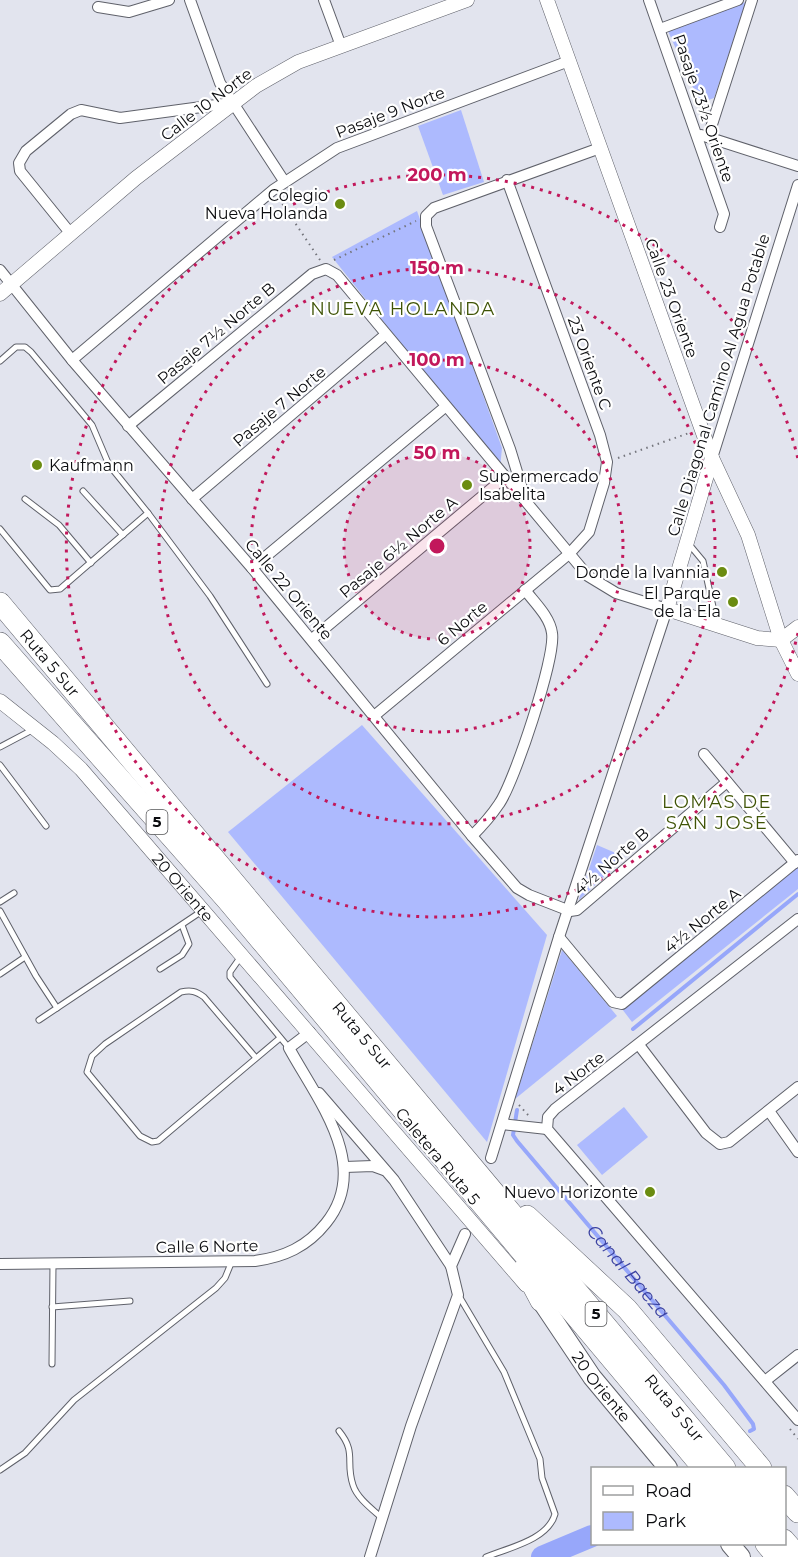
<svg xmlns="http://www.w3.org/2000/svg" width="798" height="1557" viewBox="0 0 798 1557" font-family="Montserrat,sans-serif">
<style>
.green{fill:#adbafe}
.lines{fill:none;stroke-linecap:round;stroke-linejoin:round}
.stream{stroke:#97a7fa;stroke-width:4}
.river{stroke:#97a7fa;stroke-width:22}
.service-casing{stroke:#5f616a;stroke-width:7}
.minor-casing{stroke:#5f616a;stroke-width:12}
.tertiary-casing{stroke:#5f616a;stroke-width:15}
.trunk-casing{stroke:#5f616a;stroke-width:20}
.motorway-casing{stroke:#5f616a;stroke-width:22}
.path{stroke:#74757c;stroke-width:2;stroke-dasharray:1.5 4.5;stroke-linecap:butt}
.service{stroke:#fff;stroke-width:5}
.minor{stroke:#fff;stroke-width:10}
.tertiary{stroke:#fff;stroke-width:14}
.trunk{stroke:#fff;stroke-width:18}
.motorway{stroke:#fff;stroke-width:21}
.ring{fill:none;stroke:#c2185b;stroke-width:3;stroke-dasharray:3 6}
.poi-dot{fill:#6b8c11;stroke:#fff;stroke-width:2}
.labels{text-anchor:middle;stroke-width:4.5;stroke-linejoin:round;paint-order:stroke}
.shield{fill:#fff;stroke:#545557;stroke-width:1.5}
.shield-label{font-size:15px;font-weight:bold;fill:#0b0c0f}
.street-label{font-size:16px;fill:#0b0c0f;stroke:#fff}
.poi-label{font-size:16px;fill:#0b0c0f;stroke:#fff;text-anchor:end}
.neighbourhood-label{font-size:18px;letter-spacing:1.5px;fill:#3f5406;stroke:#fff}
.water-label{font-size:18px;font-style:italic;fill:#3b42a1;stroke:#fff}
.centre{fill:#c2185b;stroke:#fff;stroke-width:3}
.ring-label{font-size:18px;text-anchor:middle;font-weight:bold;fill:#c2185b;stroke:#fff;stroke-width:4.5;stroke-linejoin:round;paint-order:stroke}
</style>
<rect width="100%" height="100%" fill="#e2e4ee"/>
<g class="green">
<polygon points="746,2 714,98 700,103 668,31"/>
<polygon points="461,110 484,182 443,195 418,126"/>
<polygon points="417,211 502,448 500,468 332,257"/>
<polygon points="362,725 547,935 487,1142 228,832"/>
<polygon points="597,845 625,857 579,900 579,899"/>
<polygon points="798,866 798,889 632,1022 622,1009"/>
<polygon points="562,950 617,1016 515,1099"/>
<polygon points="624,1107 648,1137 602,1175 577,1145"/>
</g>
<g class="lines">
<g class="stream">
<polyline points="633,1029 798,894"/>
<path id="s1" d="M517,1110l-4,25 4,6 207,244 29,39 1,5 -4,2"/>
</g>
<polyline class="river" points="542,1557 592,1536"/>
<g class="service-casing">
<g id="service">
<polyline points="0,361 16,347 25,347 31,352 92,425 109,465 148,513 60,589 50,590 0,529"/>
<polyline points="83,491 123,535"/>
<polyline points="25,499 59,525 91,563"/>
<polyline points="148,513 210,596 267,684"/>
<polyline points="688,543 703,561 717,625"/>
<polyline points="0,747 34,729"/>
<polyline points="0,765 46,826"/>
<polyline points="0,902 14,893"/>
<polyline points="0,911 36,976 57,1008"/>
<polyline points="242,955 230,972 230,977 289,1048"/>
<polyline points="160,969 182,955 189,944 182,925"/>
<polyline points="0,974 25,957"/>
<polyline points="39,1020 202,911"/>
<path d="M256,1058l-52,-61c-8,-6 -13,-7 -23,-5l-76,52 -13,12 -5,16 53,64 12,6 6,-1 122,-103"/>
<path d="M459,1296l45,76 36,87 2,19 13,36c-7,26 -47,34 -69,43"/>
<polyline points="52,1307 130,1301"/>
<polyline points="52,1364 53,1264"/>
<path d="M339,1431c18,22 6,30 14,54 4,13 19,24 29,33"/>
<polyline points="0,1470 25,1453 74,1400 216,1288 225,1278 232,1261"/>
</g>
</g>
<g class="minor-casing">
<g id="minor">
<polyline points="190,0 220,83 284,181"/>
<polyline points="324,0 341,46"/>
<polyline points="649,0 724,214 720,227"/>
<polyline points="98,7 129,12 169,0"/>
<polyline points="660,29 738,0"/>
<polyline points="701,135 798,166"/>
<polyline points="708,137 752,0"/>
<polyline points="71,234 20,171 19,163 26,151 71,114 81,110 120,118 231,103"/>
<polyline points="0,270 72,360 252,568 472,836 517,888 529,895 570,911 577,910 727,782"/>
<polyline points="72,360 273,190 337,148 569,61"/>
<polyline points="128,426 312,274 326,269 337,275 588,576 616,593 667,609 559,937 491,1158"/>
<polyline points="712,458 798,185"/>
<polyline points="525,498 510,449 426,226 426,216 434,208 600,148"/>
<polyline points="192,499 385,335"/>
<polyline points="252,568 445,407"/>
<polyline points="312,639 504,478"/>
<polyline points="374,716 569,554 589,532 604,483 607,462 600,435 507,180"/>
<polyline points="704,754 795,863"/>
<path d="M472,836c10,-10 19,-20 27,-32 15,-21 57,-147 53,-171 -2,-16 -17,-30 -27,-43"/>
<polyline points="798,919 555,1109 548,1117 547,1129 798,1420"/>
<polyline points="559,937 613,1002 622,1004 798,860"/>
<polyline points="639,1045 706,1133 720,1144 729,1142 798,1087"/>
<polyline points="319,1093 394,1180 451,1266"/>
<polyline points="769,1111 798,1152"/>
<polyline points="502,1124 547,1129"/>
<polyline points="345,1167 373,1166 384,1170"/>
<path d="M0,1264l255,-3c29,-4 52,-14 71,-38 46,-57 -8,-122 -37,-175l21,-16"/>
<polyline points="765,1381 798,1355"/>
<polyline points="370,1557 411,1426 458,1295 451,1266 465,1234"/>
</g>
</g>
<g class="tertiary-casing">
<g id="tertiary">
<polyline points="547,0 712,458 748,535 781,640 798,674"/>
<polyline points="0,294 136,178 256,86 298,62 467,0"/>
<polyline points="712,458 667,609 757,638 781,640"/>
<polyline points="781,640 798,627"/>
<path id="s2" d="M0,701l53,42 28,26 445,516"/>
</g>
</g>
<g class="trunk-casing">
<g id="trunk">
<path id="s3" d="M541,1301l51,76 76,91"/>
<polyline points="730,1544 741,1557"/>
</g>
</g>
<g class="motorway-casing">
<g id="motorway">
<path id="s4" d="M0,603l725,865"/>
<polyline points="0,643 227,900 703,1468"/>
<polyline points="527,1216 627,1309 761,1468"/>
<polyline points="524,1269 541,1301"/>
<polyline points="784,1496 798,1512"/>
<polyline points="784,1540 798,1556"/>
<polyline points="766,1544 777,1557"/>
</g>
</g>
<g class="path">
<polyline points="279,199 320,260"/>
<polyline points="334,260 416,221"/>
<polyline points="618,458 689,433"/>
<polyline points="519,1105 529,1116"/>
<polyline points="790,1429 798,1439"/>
</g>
<use href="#service" class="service"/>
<use href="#minor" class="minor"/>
<use href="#tertiary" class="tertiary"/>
<use href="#trunk" class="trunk"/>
<use href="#motorway" class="motorway"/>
</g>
<circle cx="437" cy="546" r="93" fill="#c2185b" fill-opacity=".12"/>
<g class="ring">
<circle cx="437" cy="546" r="93"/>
<circle cx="437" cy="546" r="186"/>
<circle cx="437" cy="546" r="278"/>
<path d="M798 633A371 371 0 1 1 798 459"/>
</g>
<g class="poi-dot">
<circle cx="340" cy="204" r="6"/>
<circle cx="37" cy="465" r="6"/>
<circle cx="467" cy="485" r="6"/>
<circle cx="722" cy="572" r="6"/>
<circle cx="733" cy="602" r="6"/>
<circle cx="650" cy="1192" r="6"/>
</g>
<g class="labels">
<g class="shield">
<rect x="146.5" y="810" width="21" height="24" rx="4.5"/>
<rect x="585.5" y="1302" width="21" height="24" rx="4.5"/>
</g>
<g class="shield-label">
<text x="157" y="827">5</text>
<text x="596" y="1319">5</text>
</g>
<g class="street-label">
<text transform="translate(206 104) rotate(-37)" y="6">Calle 10 Norte</text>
<text transform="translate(704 108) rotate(71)" y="6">Pasaje 23½ Oriente</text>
<text transform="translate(390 112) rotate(-21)" y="6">Pasaje 9 Norte</text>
<text transform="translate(672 298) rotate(70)" y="6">Calle 23 Oriente</text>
<text transform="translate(216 333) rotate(-40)" y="6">Pasaje 7½ Norte B</text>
<text transform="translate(590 363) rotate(70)" y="6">23 Oriente C</text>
<text transform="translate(718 385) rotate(-73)" y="6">Calle Diagonal Camino Al Agua Potable</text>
<text transform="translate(279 406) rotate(-40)" y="6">Pasaje 7 Norte</text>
<text transform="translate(398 547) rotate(-40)" y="6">Pasaje 6½ Norte A</text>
<text transform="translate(289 589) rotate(50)" y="6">Calle 22 Oriente</text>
<text transform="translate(462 623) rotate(-40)" y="6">6 Norte</text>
<text dy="6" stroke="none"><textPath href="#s4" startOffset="78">Ruta 5 Sur</textPath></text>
<text transform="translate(611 861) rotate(-41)" y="6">4½ Norte B</text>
<text dy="6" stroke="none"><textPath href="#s2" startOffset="262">20 Oriente</textPath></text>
<text transform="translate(702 920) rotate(-39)" y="6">4½ Norte A</text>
<text dy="6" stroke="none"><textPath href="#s4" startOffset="564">Ruta 5 Sur</textPath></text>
<text transform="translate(578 1073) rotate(-37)" y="6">4 Norte</text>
<text transform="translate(438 1156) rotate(50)" y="6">Caletera Ruta 5</text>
<text transform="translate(207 1246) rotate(-1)" y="6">Calle 6 Norte</text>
<text dy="6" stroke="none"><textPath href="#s3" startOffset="105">20 Oriente</textPath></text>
<text dy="6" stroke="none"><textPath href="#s4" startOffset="1050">Ruta 5 Sur</textPath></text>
</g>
<g class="poi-label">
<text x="328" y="201">Colegio<tspan x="328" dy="18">Nueva Holanda</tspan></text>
<text x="49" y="471" text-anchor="start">Kaufmann</text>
<text x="479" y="482" text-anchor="start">Supermercado<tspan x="479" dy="18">Isabelita</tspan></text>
<text x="710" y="578">Donde la Ivannia</text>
<text x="721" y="599">El Parque<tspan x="721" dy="18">de la Ela</tspan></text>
<text x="638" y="1198">Nuevo Horizonte</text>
</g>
<g class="neighbourhood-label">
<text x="403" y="315">NUEVA HOLANDA</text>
<text x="717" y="808">LOMAS DE<tspan x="717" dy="21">SAN JOSÉ</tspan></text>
</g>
<g class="water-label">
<text dy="6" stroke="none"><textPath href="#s1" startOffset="204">Canal Baeza</textPath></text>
</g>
</g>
<circle cx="437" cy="546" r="9" class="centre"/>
<g class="ring-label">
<text x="437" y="181">200 m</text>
<text x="437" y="274">150 m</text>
<text x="437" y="366">100 m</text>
<text x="437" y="459">50 m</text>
</g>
<rect x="591" y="1467" width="195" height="78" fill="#ffffff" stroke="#9d9e9f" stroke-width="1.5"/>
<rect x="603" y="1486" width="30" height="9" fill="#ffffff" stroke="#9d9e9f" stroke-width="1.5"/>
<text x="645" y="1497" font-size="18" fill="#0b0c0f">Road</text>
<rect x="603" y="1512" width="30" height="18" fill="#adbafe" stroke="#9d9e9f" stroke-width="1.5"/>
<text x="645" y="1527" font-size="18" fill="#0b0c0f">Park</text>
</svg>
